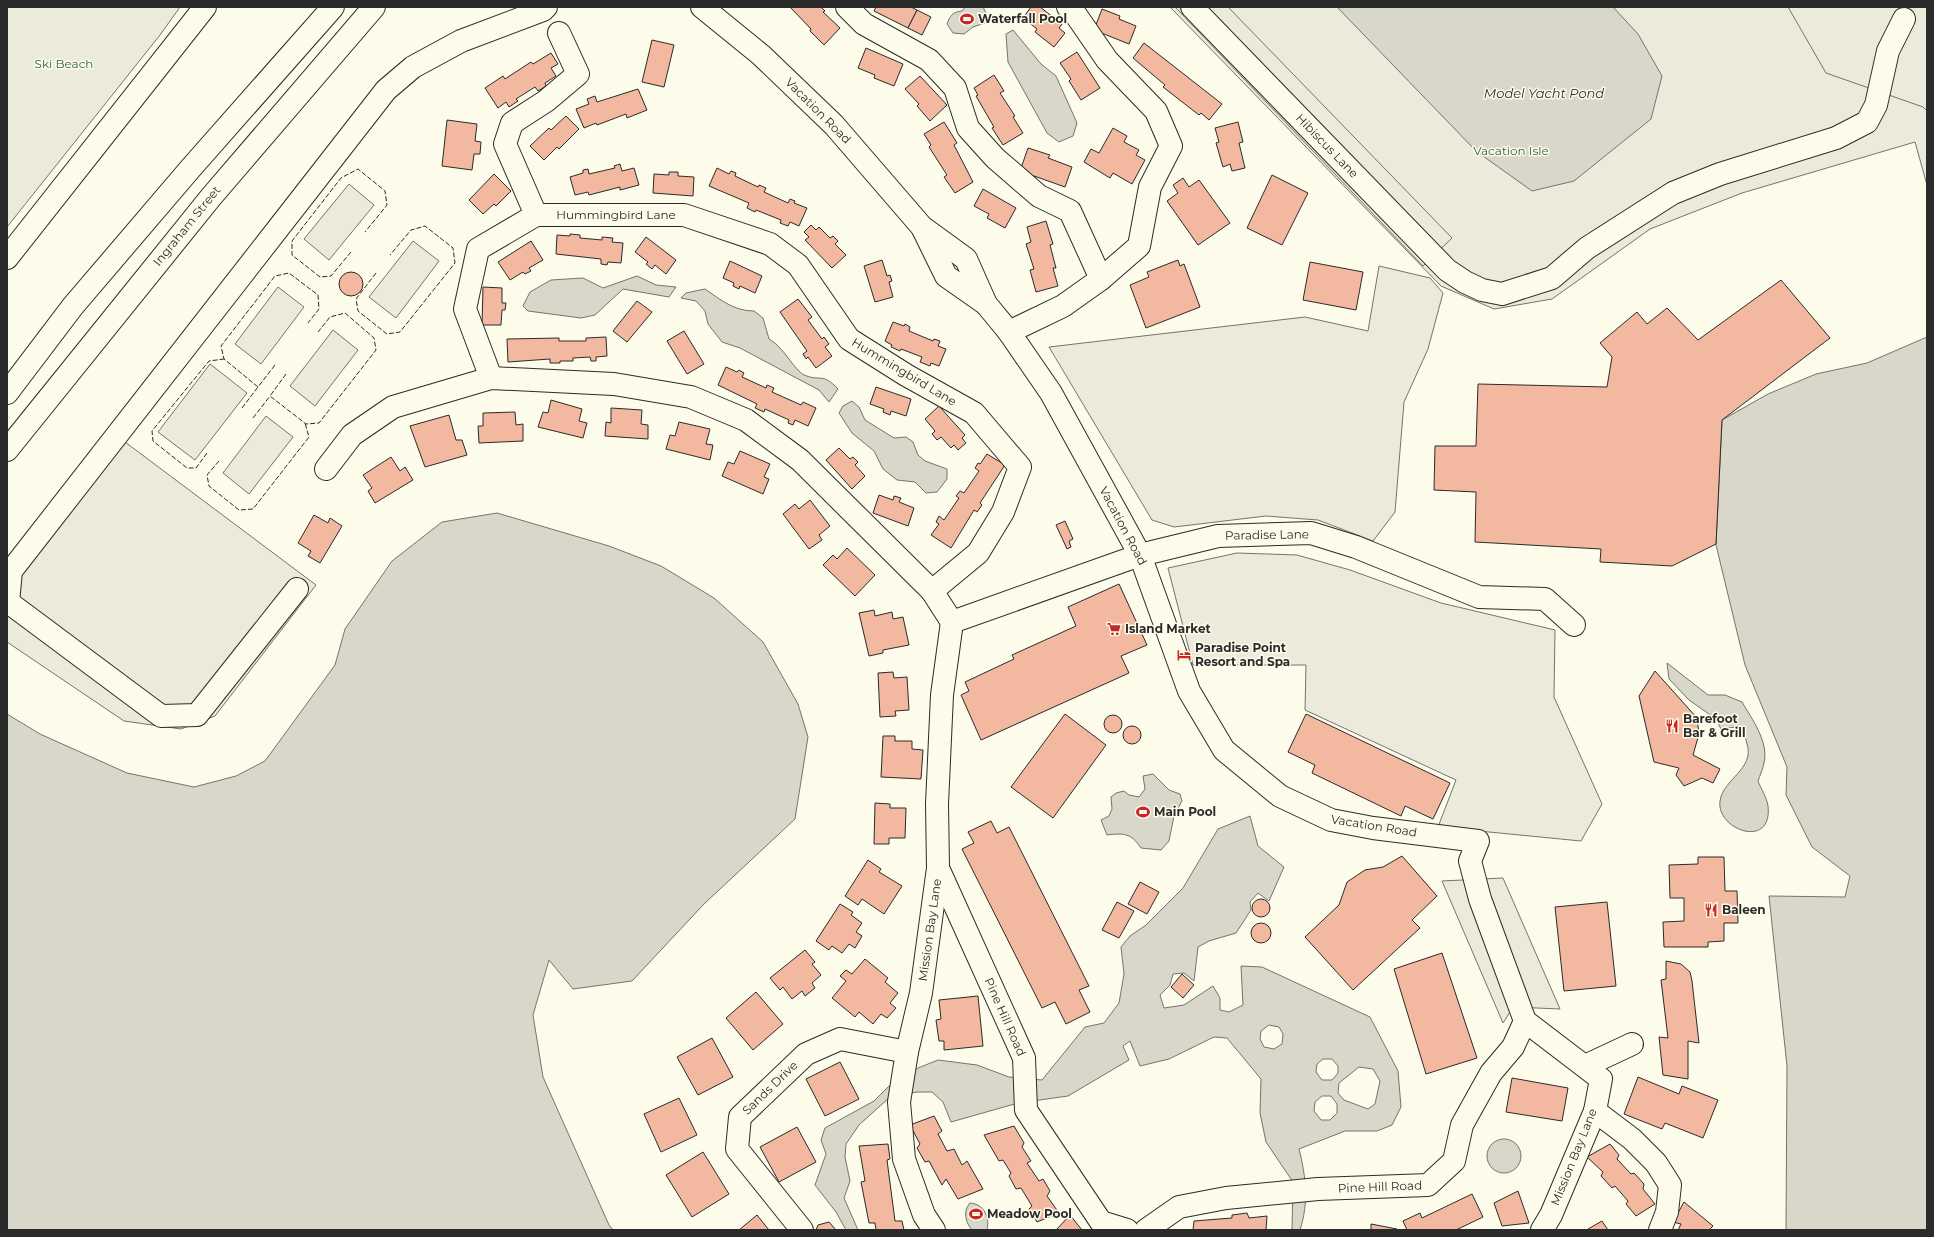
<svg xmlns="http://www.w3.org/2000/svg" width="1934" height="1237" viewBox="0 0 1934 1237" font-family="Montserrat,sans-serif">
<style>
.green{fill:#ecebdb;stroke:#74746e}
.parking{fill:#eceadb;stroke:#74746e}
.water{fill:#d8d7c9;stroke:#74746e;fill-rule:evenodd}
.building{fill:#f2b8a0;stroke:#2b2b2b}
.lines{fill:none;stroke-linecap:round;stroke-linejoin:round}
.minor-casing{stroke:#2b2b2b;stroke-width:24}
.major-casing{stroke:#2b2b2b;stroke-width:24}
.minor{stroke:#fdfbea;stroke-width:22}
.major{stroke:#fdfbea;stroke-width:22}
.fence{stroke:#2b2b2b;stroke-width:1;stroke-dasharray:5 2;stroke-linecap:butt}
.labels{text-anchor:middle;stroke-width:3;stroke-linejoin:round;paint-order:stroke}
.poi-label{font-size:12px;font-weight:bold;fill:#2b2b2b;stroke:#fdfbea;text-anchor:start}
.park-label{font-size:12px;fill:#34623c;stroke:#fdfbea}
.street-label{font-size:12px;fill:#2b2b2b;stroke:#fdfbea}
.water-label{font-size:13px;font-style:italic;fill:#2b2b2b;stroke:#fdfbea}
</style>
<rect width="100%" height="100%" fill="#fdfbea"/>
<g class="green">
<polygon points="7,7 180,7 160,35 7,227"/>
<polygon points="1170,7 1927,7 1927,185 1915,142 1742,193 1650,229 1552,299 1494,309 1441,286"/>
<polygon points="349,184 374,205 329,260 304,239"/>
<polygon points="413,241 439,261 396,318 369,297"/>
<polygon points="278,287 304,307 261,364 235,344"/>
<polygon points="333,330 358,350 315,406 290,386"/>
<polygon points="210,364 247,393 195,460 158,432"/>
<polygon points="266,416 293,437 249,494 223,473"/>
</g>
<g class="parking">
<polygon points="1175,7 1228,7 1452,238 1423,266"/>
<polygon points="1788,7 1927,7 1927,111 1923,107 1826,73"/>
<polygon points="1379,266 1430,278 1443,293 1428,349 1404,402 1395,512 1373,541 1318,520 1266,516 1174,527 1152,520 1049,347 1305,317 1368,331"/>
<polygon points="109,430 316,585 215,716 181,729 124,721 7,642 7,565"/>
<polygon points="1237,553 1297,555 1350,570 1441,603 1555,630 1554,697 1602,804 1581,841 1438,827 1456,780 1305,710 1306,665 1193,665 1168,568"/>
<polygon points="1503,878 1560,1009 1513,1007 1503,1023 1442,881"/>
</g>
<g class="water">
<path d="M965,7h18l4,8 -2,8 -12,4 -9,7 -11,-1 -6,-9c3,-8 5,-12 15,-13z"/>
<polygon points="1337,7 1613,7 1638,34 1662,76 1651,119 1574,181 1532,191 1476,151"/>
<polygon points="1013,30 1041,64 1056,76 1077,123 1073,136 1059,142 1047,133 1008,62 1006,34"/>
<polygon points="637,276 656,285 676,287 669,297 623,289 595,315 581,318 528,311 523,306 530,292 551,280 583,278 603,288"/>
<path d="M705,289c16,11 29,22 49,22l9,7 6,21c14,7 25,31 35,36 17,7 18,-3 34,14l-9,13 -10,-12 -79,-42 -18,-6 -14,-18 -3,-13 -9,-10 -15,-3 5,-5z"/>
<polygon points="1927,337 1927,1230 1786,1230 1787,1066 1769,896 1845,897 1850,876 1812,847 1786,795 1787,767 1745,665 1716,545 1722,420 1768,394 1816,374 1867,363"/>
<polygon points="852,401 859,407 865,420 894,438 906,437 913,442 918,455 925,461 947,469 947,479 937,492 926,493 915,482 897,480 883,469 874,451 852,433 839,413 843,406"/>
<polygon points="497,513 609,546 661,566 714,598 763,642 798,704 808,737 795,819 704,904 632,981 573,989 549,960 533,1015 543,1077 609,1225 613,1230 7,1230 7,714 40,734 127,773 194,787 236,776 265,761 335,665 345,629 392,561 442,522"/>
<path d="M1667,663l41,32h17l17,7c10,17 27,40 22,61 -1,6 -4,12 -6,18 3,8 9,17 10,25 5,44 -52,24 -48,-5 3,-22 35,-32 27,-57 -2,-9 -4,-12 -11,-17l-15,2 -5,-10 -27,-19 -20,-21z"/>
<path d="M1153,774l16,16 11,4 2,7 -8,15 -5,25 -8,9 -20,-2c-10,-15 -17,-15 -34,-13l-6,-15 8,-4 3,-7 -1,-12 5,-4 8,-2 5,4 10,2 6,-8 -2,-13z"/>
<path d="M1250,816l8,30 26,21 -15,34 -11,-8 -8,9 1,8 -15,23 -27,8 -11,6 -4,34 -10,-8 -11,1 -3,11 -10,10 4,13 20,-3 29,-19 7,12v12l9,2 14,-7 -2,-39 21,1 108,50 28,54 3,36 -9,18 -15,6h-32l-46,18c7,28 10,53 1,81h-8l1,-48 -27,-40 -6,-29 1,-34 -34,-41 -13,-1 -45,22 -29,7 -10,-25 -7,5 6,14 -61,36 -50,7 -67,19 -8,-20 -11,-10h-15l-27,5 -31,28 -13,19 -1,13 5,24 -6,17 14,32h-12l-10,-18 -21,-27 11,-31 -5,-14 4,-12 49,-27 14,-14 30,-19 20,-8 39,5 32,12 33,3 43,-53 19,-4 15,-20 5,-29 -3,-27 9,-11 16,-11 37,-37 35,-59zM1269,1025l10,2 4,7 -1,10 -8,5 -10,-2 -4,-8 1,-8zM1323,1059h9l6,7v7l-6,7h-10l-6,-8 1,-8zM1359,1067l14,2 7,12 -5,23 -7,5 -24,-9 -6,-7 1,-10zM1322,1096h9l6,8v9l-7,7h-9l-7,-9 1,-9z"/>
<circle cx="1504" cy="1156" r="17"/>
<path d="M970,1203c14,1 20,14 17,27h-15c-7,-8 -9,-19 -2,-27z"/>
</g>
<g class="building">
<polygon points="790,7 821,7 825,11 823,12 840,28 824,45 810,31 811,29"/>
<polygon points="876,7 911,7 917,10 908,28 874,11"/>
<polygon points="1031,7 1040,7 1062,24 1059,28 1065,33 1054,47 1035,32 1037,29 1023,18"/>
<polygon points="1102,9 1120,16 1119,19 1136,26 1129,44 1094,30"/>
<polygon points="917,10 931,17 922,35 908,28"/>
<polygon points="652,40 674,45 664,87 642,82"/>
<polygon points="1144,43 1222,104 1209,120 1201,113 1199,115 1163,87 1165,85 1133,58"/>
<polygon points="866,48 903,64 894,86 874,78 875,75 858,68"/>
<polygon points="1077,52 1100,88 1081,100 1069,81 1071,79 1060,63"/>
<polygon points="551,53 558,64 551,68 556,76 545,83 546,86 538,91 535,87 516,99 518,101 509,107 506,102 498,108 485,88 503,76 505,79 531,62 533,64"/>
<polygon points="994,75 1004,91 1000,93 1015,116 1013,117 1023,133 1003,145 992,128 994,127 976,96 978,95 974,88"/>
<polygon points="920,76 947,105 930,121 917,106 919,104 905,89"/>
<polygon points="638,89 647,110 627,118 626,114 597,125 596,123 584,128 576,109 589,104 587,99 595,96 597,102"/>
<polygon points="566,116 579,129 559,149 557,147 544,160 530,146 549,128 551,130"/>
<polygon points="447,120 477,124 475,141 481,142 480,154 474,154 472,170 442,166"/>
<polygon points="944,122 957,143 954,145 973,182 955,193 944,177 947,175 929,147 931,145 924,134"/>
<polygon points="1238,122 1243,142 1239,143 1245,168 1232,171 1230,164 1223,167 1216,143 1219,142 1215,128"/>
<polygon points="1113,128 1127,136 1124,142 1139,150 1136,155 1145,160 1132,184 1113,173 1110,178 1084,162 1091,149 1099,153"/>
<polygon points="1028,148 1050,155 1048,158 1072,167 1065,187 1020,171"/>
<polygon points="620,164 622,171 634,168 639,185 620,190 620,187 589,195 588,192 575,195 570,177 583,173 583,170 588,169 589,174 615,168 614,166"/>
<polygon points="717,168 729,174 731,171 736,173 735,176 758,187 759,185 766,188 764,192 788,203 790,199 795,201 794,203 807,208 799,226 790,222 788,226 780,223 781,220 756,210 755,212 747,208 749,203 709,186"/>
<polygon points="669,172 678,172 678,176 694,177 693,196 653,193 654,174 669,175"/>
<polygon points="494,174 511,191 496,206 494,204 483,214 469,200"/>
<polygon points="1272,175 1308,193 1282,245 1247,228"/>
<polygon points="1183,178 1189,187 1199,180 1230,223 1198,245 1167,201 1178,193 1173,185"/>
<polygon points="983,189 1016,208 1005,228 987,218 989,214 974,206"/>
<polygon points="1046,221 1053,244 1050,245 1056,268 1053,268 1058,286 1036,292 1030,270 1034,269 1026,244 1031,242 1027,227"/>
<polygon points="811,225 816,230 819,227 830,238 833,236 838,241 835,244 846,255 832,268 805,240 809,237 804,232"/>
<polygon points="570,234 580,235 580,238 602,240 602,237 613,238 612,242 623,243 621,263 608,262 607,265 601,264 601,259 556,254 557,235 570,236"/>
<polygon points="646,237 676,260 666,274 655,265 652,269 646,264 648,262 635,252"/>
<polygon points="531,241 543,260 529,268 531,271 525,274 523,272 510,280 498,262"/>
<polygon points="882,260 887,276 890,275 892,281 889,282 893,297 875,302 864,266"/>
<polygon points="1178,260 1180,266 1184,264 1200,307 1146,328 1130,285 1149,277 1147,272"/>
<polygon points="730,261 762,276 755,293 740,286 739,289 733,286 734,283 723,278"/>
<polygon points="1310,262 1363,272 1356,310 1303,300"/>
<circle cx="351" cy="284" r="12"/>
<polygon points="1781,280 1830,338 1722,420 1716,544 1672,566 1600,562 1601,549 1475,542 1476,492 1434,490 1435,446 1476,446 1478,384 1607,387 1612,357 1600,343 1637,312 1647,324 1667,308 1698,340"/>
<polygon points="483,287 502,288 502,303 506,303 505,310 502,310 501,325 482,325"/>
<polygon points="798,299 812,317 808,320 822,339 824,337 829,344 825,347 832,356 816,368 808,357 806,359 803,354 807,351 780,312"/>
<polygon points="637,301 652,312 627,342 613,331"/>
<polygon points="893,322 904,326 905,324 910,327 909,331 933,341 934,339 940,341 938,346 946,349 939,366 931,363 930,366 920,362 922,357 901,349 900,351 891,347 892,345 885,341"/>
<polygon points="684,331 704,364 687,374 667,341"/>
<polygon points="606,337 607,356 596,357 596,361 591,361 590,357 573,358 573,361 560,361 560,363 550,363 550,359 508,362 507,339 559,338 559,341 586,341 586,338"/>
<polygon points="726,367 737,372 739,370 744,373 742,377 766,388 767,385 774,388 772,392 801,405 803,402 816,408 808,426 795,420 793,425 788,423 789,420 765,409 764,412 755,408 757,404 718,385"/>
<polygon points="876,387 911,399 906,416 891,411 890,415 883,412 884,409 870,404"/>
<polygon points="551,400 582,409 579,421 587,423 583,438 538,427 543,412 548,413"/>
<polygon points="939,406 965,435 962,438 966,443 958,450 954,445 951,448 941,437 937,440 932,434 935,431 925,419"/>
<polygon points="611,408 642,410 641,424 648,425 648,439 605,436 606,422 611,423"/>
<polygon points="515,412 516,425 523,424 523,441 479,443 478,426 483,426 483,413"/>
<polygon points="449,415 456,440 462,440 467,455 425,467 410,426"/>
<polygon points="679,422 710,429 706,444 713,445 710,460 666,449 670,435 675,436"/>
<polygon points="839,448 850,459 853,457 858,462 855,465 865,476 852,489 826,460"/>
<polygon points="740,451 770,464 764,477 769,479 763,494 722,476 728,462 734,464"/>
<polygon points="987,454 1005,465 980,503 982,505 977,512 974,510 951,548 931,535 939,524 936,522 939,516 944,520 959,498 956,496 960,491 964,493 979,471 975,468 978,463 980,464"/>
<polygon points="391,457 400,471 405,467 413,480 375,503 368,491 372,488 363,475"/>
<polygon points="879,495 893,500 894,496 901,498 899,502 914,508 908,526 873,513"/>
<polygon points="810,500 830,526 819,535 822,540 809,549 783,514 795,504 799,509"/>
<polygon points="314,515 328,523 330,518 342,526 320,563 308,556 311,551 298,543"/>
<polygon points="1065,521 1073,539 1069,541 1071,547 1067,549 1056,525"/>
<polygon points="847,548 875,575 855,596 823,565 833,555 837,559"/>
<polygon points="1119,584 1147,645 1121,656 1129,673 981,740 961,695 969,691 965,682 1014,659 1012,655 1076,626 1068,607"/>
<polygon points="874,610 875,616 892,612 893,619 903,617 909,645 883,650 883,653 869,656 859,613"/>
<polygon points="1655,671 1697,718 1699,734 1693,755 1720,769 1713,783 1702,778 1684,786 1676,775 1679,768 1654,762 1639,696"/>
<polygon points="893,672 894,678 907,677 909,710 895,711 896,716 880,717 878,673"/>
<polygon points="1065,714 1106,745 1053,818 1011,787"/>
<polygon points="1306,714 1450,783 1433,819 1405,806 1401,816 1312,773 1315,765 1288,752"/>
<circle cx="1113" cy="724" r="9"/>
<circle cx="1132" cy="735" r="9"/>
<polygon points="883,736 895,736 895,741 912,741 912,749 923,750 921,779 881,777"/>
<polygon points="875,803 890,804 890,808 906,808 905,838 889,838 889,844 874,844"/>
<polygon points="991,821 997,833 1009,827 1089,986 1079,990 1090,1012 1066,1024 1055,1002 1042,1008 962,849 974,843 968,832"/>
<polygon points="1402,856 1437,896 1412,920 1420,928 1353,990 1305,937 1339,905 1347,882 1365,870 1383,867"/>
<polygon points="1698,857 1724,857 1725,891 1737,891 1738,923 1724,923 1724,941 1708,942 1708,947 1664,947 1663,922 1684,921 1684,898 1670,898 1669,865 1698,864"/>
<polygon points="868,860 881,869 879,872 902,886 884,914 862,899 858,905 845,896"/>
<polygon points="1140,882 1159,892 1147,914 1128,904"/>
<circle cx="1261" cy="908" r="9"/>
<polygon points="1117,902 1134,911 1119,938 1102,930"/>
<polygon points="1607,902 1616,986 1564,991 1555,907"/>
<polygon points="840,904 853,912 851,915 862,923 856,932 862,936 855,948 849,944 842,953 832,946 829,950 816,941"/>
<circle cx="1261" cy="933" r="10"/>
<polygon points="805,950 815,962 812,964 821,975 812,983 815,988 805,996 802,991 792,999 783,987 780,990 770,978"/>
<polygon points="1442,953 1477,1058 1426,1074 1394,969"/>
<polygon points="865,959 888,978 885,982 898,993 890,1003 896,1008 887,1018 881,1014 873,1024 859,1012 855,1017 832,998 846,981 840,976 846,970 852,974"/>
<polygon points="1666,961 1681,964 1690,972 1692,981 1699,1043 1688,1041 1688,1079 1663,1075 1659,1037 1668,1038 1661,980 1666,979"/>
<polygon points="1182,974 1194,985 1183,998 1171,987"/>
<polygon points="756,992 783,1024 753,1050 726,1018"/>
<polygon points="978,996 983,1046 944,1050 944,1041 939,1041 936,1020 941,1019 939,1000"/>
<polygon points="712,1038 733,1077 698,1095 677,1057"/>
<polygon points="840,1062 859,1099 825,1116 806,1079"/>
<polygon points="1638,1077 1679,1094 1682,1086 1718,1100 1703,1138 1665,1123 1662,1129 1624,1114"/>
<polygon points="1512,1078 1568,1088 1562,1121 1506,1112"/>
<polygon points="679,1098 697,1135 661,1152 644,1114"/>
<polygon points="934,1116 942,1131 938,1134 947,1151 954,1149 962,1165 967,1161 983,1189 958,1199 946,1179 942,1185 929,1161 925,1162 917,1148 920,1144 910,1125"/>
<polygon points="1014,1126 1024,1143 1022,1147 1031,1161 1027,1163 1039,1181 1043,1179 1050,1191 1047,1196 1059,1213 1037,1222 1029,1209 1032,1206 1021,1188 1016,1189 1009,1176 1011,1173 1003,1160 999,1161 984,1135"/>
<polygon points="797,1127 816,1162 779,1182 760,1147"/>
<polygon points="888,1144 890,1159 887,1160 895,1221 902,1221 904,1230 876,1230 875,1223 869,1223 861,1182 865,1181 859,1146"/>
<polygon points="1610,1144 1619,1155 1617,1159 1631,1174 1634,1173 1644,1184 1643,1189 1655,1204 1636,1216 1626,1204 1628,1201 1615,1186 1612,1188 1601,1176 1603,1172 1587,1157"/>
<polygon points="703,1152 729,1194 692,1217 666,1175"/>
<polygon points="1518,1191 1529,1223 1502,1226 1494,1203"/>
<polygon points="1472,1194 1483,1217 1456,1230 1407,1230 1403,1221 1420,1213 1422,1218"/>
<polygon points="1684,1202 1713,1226 1709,1230 1678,1230 1681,1224 1673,1222"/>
<polygon points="1247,1213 1249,1218 1267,1216 1266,1230 1193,1230 1194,1221 1232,1218 1232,1215"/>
<polygon points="757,1215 769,1230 739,1230"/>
<polygon points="1070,1215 1082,1230 1056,1230"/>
<polygon points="1602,1221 1608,1230 1587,1230 1588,1229"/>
<polygon points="829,1222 836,1230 816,1230 818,1225"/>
<polygon points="1371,1224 1397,1229 1397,1230 1371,1230"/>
</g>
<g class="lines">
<g class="minor-casing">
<g id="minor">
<polyline points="702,7 761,55 834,125 922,227 966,259 986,304 1009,332 1051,393 1140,555 1189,691 1224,750 1280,796 1331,820 1373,828 1478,841 1470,861 1480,899 1525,1021 1513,1047 1491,1073 1462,1125 1454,1161 1428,1185 1318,1189 1226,1198 1179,1207 1146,1230"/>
<polyline points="847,7 864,24 929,60 955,88 968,128 995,158 1039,196 1070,211 1101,279"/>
<polyline points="1192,7 1447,270 1465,282 1482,290 1502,294 1552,278 1587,248 1673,193 1720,174 1836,138 1867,122 1876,105 1888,51 1904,19"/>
<polyline points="536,215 505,144 512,123 546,101 578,74 559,33"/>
<polyline points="923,229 946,276 986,304"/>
<polyline points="7,258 205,7"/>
<polyline points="1009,332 1063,306 1101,279 1139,246 1150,187 1171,146 1156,111 1107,60 1076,15 1068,7"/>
<polyline points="491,378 465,309 478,249 536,215 684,215 770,244 798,265 849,339 906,375 974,413 1020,467 1003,512 978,553 932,591"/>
<polyline points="326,469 352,435 393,407 491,378 614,384 691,397 746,420 800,460 932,591 952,622"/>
<polyline points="297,589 197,715 161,716 8,602 11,571 386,90 413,67 461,41 543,10 546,7"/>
<polyline points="952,622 1140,555 1218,536 1311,533 1356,547 1479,597 1545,599 1574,625"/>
<polyline points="938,868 1024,1058 1026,1110 1101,1222 1127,1230"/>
<polyline points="1525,1021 1601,1079 1595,1111 1551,1215 1542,1230"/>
<polyline points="1585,1066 1632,1044"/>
<polyline points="1595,1111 1632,1139 1656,1163 1670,1185 1667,1212 1660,1230"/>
<polyline points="802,1230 737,1149 740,1117 806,1054 840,1039 907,1052"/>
<polyline points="934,1230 924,1215 904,1159 899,1102 907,1052 921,993 938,868 937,804 942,695 952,622"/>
</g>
</g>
<g class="major-casing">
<g id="major">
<polyline points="7,393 73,306 190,169 333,7"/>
<polyline points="7,450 211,197 374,7"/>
</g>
</g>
<use href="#minor" class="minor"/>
<use href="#major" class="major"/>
<g class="fence">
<polyline points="351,252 331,276 320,277 292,255 292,241 341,178 358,169 385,191 387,205 365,232"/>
<polyline points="376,273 356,299 358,311 387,334 400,332 455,263 453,248 425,226 411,230 390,255"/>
<polyline points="275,365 258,387 224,359 221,346 275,276 289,273 318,295 319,309 308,323"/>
<polyline points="286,374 270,396 306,424 319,423 376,350 374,338 345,313 330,317 318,332"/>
<polyline points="242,408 258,387"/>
<polyline points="253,418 270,396"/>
<polyline points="207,453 196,468 187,468 153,441 152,431 209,361 224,359"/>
<polyline points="219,461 207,475 209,486 239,510 253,509 309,437 305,423"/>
</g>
</g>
<defs>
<g id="stadium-bare" transform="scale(1.08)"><path d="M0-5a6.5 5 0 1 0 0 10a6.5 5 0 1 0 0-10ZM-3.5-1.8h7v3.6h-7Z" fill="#c62828" stroke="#fdfbea" stroke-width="2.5" paint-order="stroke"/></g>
<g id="supermarket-bare" transform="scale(1.08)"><path d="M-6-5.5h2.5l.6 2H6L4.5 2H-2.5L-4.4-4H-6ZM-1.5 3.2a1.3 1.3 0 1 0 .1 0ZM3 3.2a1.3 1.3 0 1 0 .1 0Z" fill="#c62828" stroke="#fdfbea" stroke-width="2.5" paint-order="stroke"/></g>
<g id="hotel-bare" transform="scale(1.08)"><path d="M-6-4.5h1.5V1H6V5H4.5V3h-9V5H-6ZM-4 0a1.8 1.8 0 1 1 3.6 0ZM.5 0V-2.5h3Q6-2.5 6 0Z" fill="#c62828" stroke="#fdfbea" stroke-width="2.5" paint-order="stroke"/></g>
<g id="restaurant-bare" transform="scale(1.08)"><path d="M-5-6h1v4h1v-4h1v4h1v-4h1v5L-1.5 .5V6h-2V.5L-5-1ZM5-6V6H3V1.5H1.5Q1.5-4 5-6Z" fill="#c62828" stroke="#fdfbea" stroke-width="2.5" paint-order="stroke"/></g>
</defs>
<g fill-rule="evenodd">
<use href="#stadium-bare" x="967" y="19"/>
<use href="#supermarket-bare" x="1114" y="629"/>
<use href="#hotel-bare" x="1184" y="655"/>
<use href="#restaurant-bare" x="1672" y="726"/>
<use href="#stadium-bare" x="1143" y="812"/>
<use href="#restaurant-bare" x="1711" y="910"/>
<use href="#stadium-bare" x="976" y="1214"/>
</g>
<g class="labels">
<g class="poi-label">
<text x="978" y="23">Waterfall Pool</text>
<text x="1125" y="633">Island Market</text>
<text x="1195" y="652">Paradise Point<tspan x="1195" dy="14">Resort and Spa</tspan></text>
<text x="1683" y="723">Barefoot<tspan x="1683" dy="14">Bar &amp; Grill</tspan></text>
<text x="1154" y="816">Main Pool</text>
<text x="1722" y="914">Baleen</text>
<text x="987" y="1218">Meadow Pool</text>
</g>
<g class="park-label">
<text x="64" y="68">Ski Beach</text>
<text x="1511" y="155">Vacation Isle</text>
</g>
<g class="street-label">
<text transform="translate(818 111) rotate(45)" y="4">Vacation Road</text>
<text transform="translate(1327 146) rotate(46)" y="4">Hibiscus Lane</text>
<text x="616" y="219">Hummingbird Lane</text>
<text transform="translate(187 226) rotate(-51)" y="4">Ingraham Street</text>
<text transform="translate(904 372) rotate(31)" y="4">Hummingbird Lane</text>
<text transform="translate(1123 526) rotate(62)" y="4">Vacation Road</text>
<text transform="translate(1267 535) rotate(-1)" y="4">Paradise Lane</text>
<text transform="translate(1374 826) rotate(9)" y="4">Vacation Road</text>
<text transform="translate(930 930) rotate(-82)" y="4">Mission Bay Lane</text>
<text transform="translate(1005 1017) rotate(66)" y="4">Pine Hill Road</text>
<text transform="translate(770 1088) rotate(-44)" y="4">Sands Drive</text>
<text transform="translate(1574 1157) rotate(-68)" y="4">Mission Bay Lane</text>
<text transform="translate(1380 1187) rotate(-2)" y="4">Pine Hill Road</text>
</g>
<g class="water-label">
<text x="1544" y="98">Model Yacht Pond</text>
</g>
</g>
<rect width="1934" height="1237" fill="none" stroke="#2b2b2b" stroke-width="16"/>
</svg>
